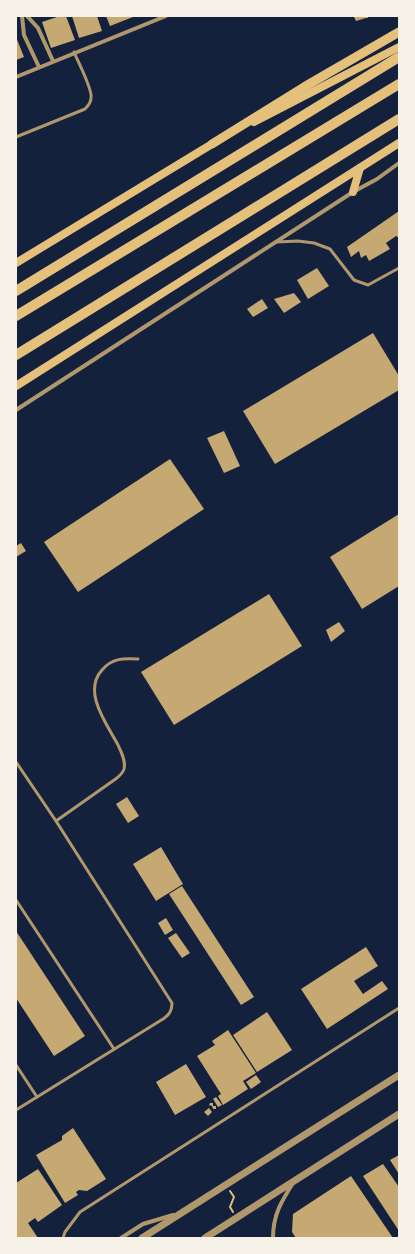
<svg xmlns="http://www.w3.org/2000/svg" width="415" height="1254" viewBox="0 0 415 1254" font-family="'Space Grotesk',sans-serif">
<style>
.building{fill:#c6a872}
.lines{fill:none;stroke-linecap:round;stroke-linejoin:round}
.path{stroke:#e5c07b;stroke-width:2}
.service{stroke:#b1986c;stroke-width:3}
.minor{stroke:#b1986c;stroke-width:4}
.tertiary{stroke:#b1986c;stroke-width:7}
.secondary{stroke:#e5c07b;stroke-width:8}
.primary{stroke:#e5c07b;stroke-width:9}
.motorway{stroke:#e5c07b;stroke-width:10}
</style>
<rect width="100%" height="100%" fill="#14213d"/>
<g class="building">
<polygon points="60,16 66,16 75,40 51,48 42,22"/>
<polygon points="72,16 97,16 102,31 79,38"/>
<polygon points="106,16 132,16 133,17 110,26"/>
<polygon points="357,16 368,16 368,18 366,18 356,21 354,17"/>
<polygon points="16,37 24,57 16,60"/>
<polygon points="399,211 399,238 396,236 386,243 390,249 369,261 366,255 361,258 359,251 351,257 347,247"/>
<polygon points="317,268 329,286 308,299 297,280"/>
<polygon points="294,293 301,302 284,313 274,299"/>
<polygon points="262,299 268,308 253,317 247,309"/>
<polygon points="373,333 399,376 399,390 275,464 243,411"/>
<polygon points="224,431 240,466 224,473 207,438"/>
<polygon points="170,459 204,509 78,592 44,542"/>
<polygon points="399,514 399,586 362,609 330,557"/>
<polygon points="21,543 26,551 16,557 16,546"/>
<polygon points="269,594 302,646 174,725 141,672"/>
<polygon points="339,622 345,631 331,642 326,630"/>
<polygon points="127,797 139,816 128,823 116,804"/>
<polygon points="161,847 183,884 156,901 133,864"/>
<polygon points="182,886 254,997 241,1005 169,894"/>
<polygon points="166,918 173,930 165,935 158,923"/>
<polygon points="16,931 85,1036 54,1056 16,998"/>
<polygon points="176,933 190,953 182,958 168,938"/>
<polygon points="366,947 378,966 354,981 363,994 382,981 388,989 327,1029 301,989"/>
<polygon points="267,1012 292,1050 257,1072 233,1035"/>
<polygon points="228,1030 256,1073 243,1081 248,1089 223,1105 218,1096 221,1094 197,1056 215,1045 212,1041"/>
<polygon points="186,1064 206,1097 175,1115 156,1082"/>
<polygon points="256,1075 261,1082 251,1089 246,1082"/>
<polygon points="216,1097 222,1105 218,1107 213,1099"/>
<polygon points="210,1103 213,1103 213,1106 216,1106 216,1109 213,1109 212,1106 209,1105"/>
<polygon points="209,1108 212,1112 208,1116 204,1112"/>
<polygon points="73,1128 106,1179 87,1191 79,1190 76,1192 78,1195 65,1203 36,1155 62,1140 62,1136"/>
<polygon points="399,1155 399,1174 390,1160"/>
<polygon points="383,1164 399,1187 399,1231 363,1176"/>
<polygon points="38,1169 62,1205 38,1222 35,1218 28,1223 38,1238 16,1238 16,1183"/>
<polygon points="351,1176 393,1238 296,1238 292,1232 293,1214"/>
</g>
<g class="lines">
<polyline class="path" points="230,1191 234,1197 230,1207 233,1212"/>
<g class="service">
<path d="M16,137l69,-28c3,-3 6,-6 6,-11 2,-8 -13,-36 -17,-46"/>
<polyline points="276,242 298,241 314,243 330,249 354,280 368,285 399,268"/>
<path d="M16,762l40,59 116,182c0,8 -3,12 -9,16l-147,91"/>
<path d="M56,821l61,-43c3,-3 6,-5 7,-9 2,-9 -3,-17 -6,-24 -11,-21 -36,-53 -16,-75 10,-12 22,-12 36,-11"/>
<polyline points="16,900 114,1049"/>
<polyline points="16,1065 37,1097"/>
<polyline points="63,1238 65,1232 80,1212 399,1008"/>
</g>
<g class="minor">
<polyline points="22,16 24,35 39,67"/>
<polyline points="27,16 38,28 53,61"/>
<polyline points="16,77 166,16"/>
<polyline points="16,410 353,192 377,179 399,163"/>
<polyline points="121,1238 143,1224 173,1215"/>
<path d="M273,1238c0,-23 8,-36 20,-55"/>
</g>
<g class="tertiary">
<polyline points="142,1238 399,1075"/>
<polyline points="205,1238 399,1114"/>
</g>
<g class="secondary">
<polyline points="254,122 399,47"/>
<polyline points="353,192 360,168"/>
<polyline points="16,263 217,141"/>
<polyline points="16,386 399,143"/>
</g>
<polyline class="primary" points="212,144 304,87 399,32"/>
<g class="motorway">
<polyline points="16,291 399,57"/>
<polyline points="16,316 399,84"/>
<polyline points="16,355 399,119"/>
</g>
</g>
<rect width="415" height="1254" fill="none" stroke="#f6f1e7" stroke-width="34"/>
</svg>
